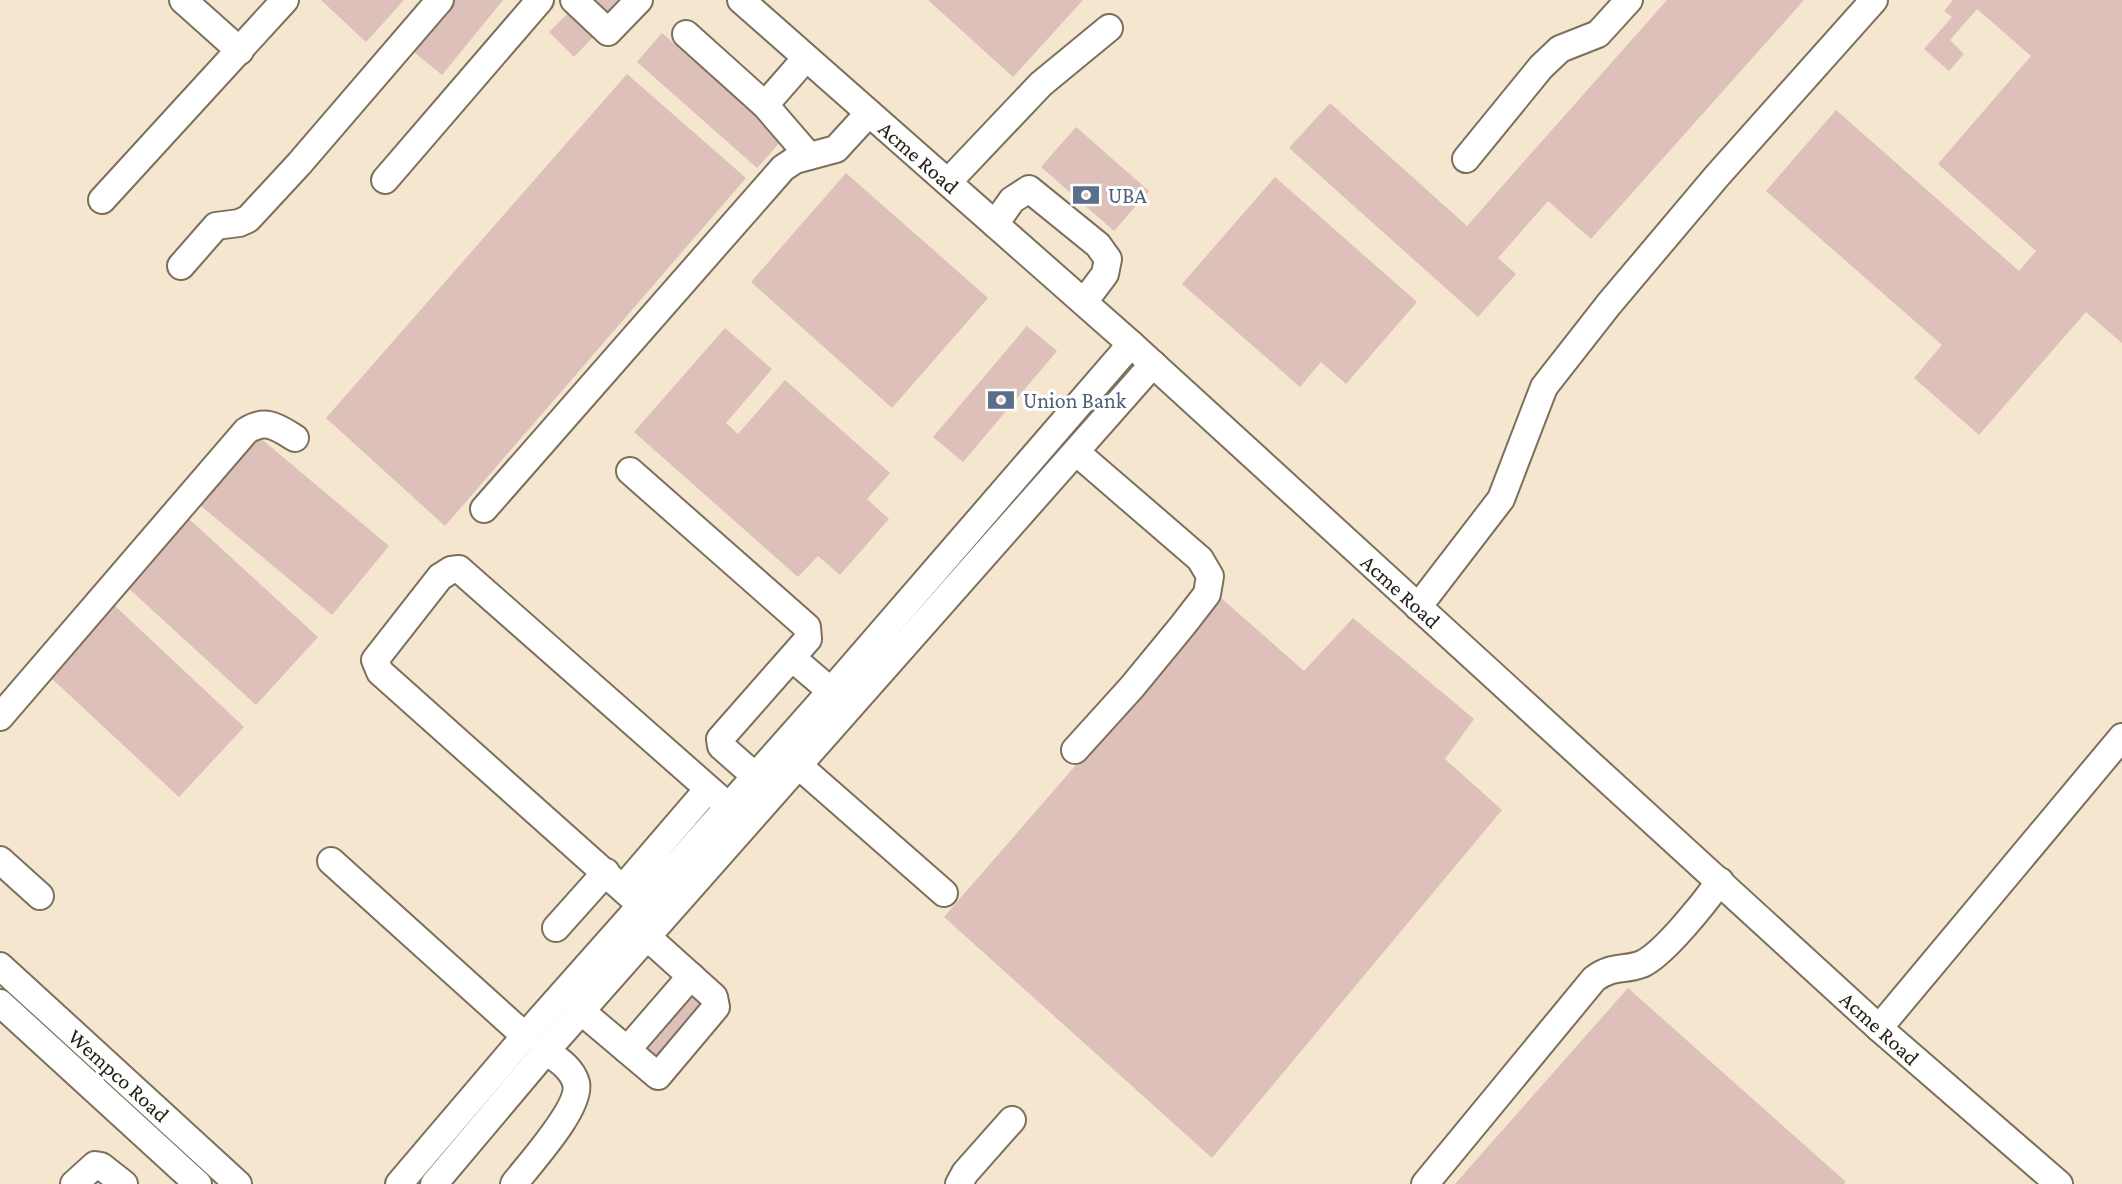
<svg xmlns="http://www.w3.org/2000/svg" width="2122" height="1184" viewBox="0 0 2122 1184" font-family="'Crimson Pro',serif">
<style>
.building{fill:#dcc0b9}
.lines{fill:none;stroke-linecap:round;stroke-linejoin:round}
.minor-casing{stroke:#7c705c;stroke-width:30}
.minor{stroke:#fff;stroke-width:26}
.labels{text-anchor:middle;stroke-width:6;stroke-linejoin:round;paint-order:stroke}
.street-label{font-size:22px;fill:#262118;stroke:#fff}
.service-label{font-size:22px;fill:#4e5e75;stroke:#fff;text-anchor:start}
</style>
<rect width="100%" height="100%" fill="#f5e6d0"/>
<g class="building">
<polygon points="321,0 404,0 366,42"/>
<polygon points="447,0 503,0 442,75 408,47"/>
<polygon points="584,0 625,0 602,21"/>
<polygon points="928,0 1083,0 1013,77"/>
<polygon points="1667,0 1804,0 1591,239 1548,201 1498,258 1516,274 1478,317 1289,148 1330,103 1467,226"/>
<polygon points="1953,0 2122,0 2122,343 2086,312 1979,435 1914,378 1942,345 1766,191 1836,110 2019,271 2036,251 1938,164 2031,56 1977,9 1950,40 1964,54 1949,71 1924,49 1952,17 1944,11"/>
<polygon points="570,11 594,36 574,57 549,32"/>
<polygon points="662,33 783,139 757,168 637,62"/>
<polygon points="627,74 746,178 445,526 326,418"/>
<polygon points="1076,127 1149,191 1114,231 1041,167"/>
<polygon points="846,173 988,298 892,408 751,282"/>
<polygon points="1275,177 1417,302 1346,384 1321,362 1300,387 1182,284"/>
<polygon points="1027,326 1057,351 963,462 933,437"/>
<polygon points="725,328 772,369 726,423 738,434 785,380 890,473 867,499 889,519 840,575 818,556 798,577 634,432"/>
<polygon points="252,431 389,546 332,615 195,501"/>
<polygon points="188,518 318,637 256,705 126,586"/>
<polygon points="1221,598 1304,671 1353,618 1474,719 1445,759 1502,810 1212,1158 944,917"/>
<polygon points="114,605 244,727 179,797 48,675"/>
<polygon points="1628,988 1846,1182 1844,1184 1455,1184"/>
<polygon points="688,990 707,1008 656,1067 636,1050"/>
</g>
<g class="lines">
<g class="minor-casing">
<g id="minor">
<polyline points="183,0 240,51"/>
<polyline points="574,0 608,32 639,0"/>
<polyline points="741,0 1131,344 1879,1028 2059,1184"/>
<polyline points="686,34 765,105 809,156"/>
<polyline points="765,105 806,58"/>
<polyline points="1466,159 1541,67 1560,49 1598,34 1629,0"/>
<polyline points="385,180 540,0"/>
<polyline points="948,182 1041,84 1109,28"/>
<polyline points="102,200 285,0"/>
<polyline points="995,224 1012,200 1029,189 1098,245 1108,259 1105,274 1084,302"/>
<polyline points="181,266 216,226 239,223 248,219 299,164 440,0"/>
<polyline points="630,471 807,627 808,639 720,739 721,746 755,776"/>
<polyline points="484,509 783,168 795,160 836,149 869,113"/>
<polyline points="1418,607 1501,499 1544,387 1609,304 1717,176 1874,0"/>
<polyline points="792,658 831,691"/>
<path d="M0,717l246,-286c20,-13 31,-4 49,7"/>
<polyline points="1075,750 1132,687 1183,625 1207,594 1210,576 1200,559 1076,452"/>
<polyline points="798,765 944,893"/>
<polyline points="0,860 40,896"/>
<polyline points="331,861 525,1036"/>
<polyline points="623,888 708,789"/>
<polyline points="642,906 380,672 375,660 440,577 451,570 459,569 728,806"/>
<polyline points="556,928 606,872"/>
<polyline points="0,966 238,1184"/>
<polyline points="0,1003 198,1184"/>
<polyline points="581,1011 658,1076 716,1007 714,997 635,926"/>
<polyline points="1879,1028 2122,737"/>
<polyline points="627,1050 691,976"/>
<polyline points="74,1184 95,1165 101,1166 124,1184"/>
<polyline points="399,1184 525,1036 831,691 1131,344"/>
<polyline points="434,1184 546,1051 1153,364"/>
<path d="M514,1184c15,-20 68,-77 62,-101 -4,-15 -19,-24 -30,-32"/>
<polyline points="959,1184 965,1173 1012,1120"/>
<path d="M1425,1184l169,-205c18,-14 30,-8 48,-15 22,-10 63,-62 78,-83"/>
</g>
</g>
<use href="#minor" class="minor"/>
</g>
<defs>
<g id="bank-bare" transform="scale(2.16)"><path d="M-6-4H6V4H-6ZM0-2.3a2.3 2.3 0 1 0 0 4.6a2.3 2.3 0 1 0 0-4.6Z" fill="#5c6f8a" stroke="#fff" stroke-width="2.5" paint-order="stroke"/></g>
</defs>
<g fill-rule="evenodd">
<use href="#bank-bare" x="1086" y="195"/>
<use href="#bank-bare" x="1001" y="400"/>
</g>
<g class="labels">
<g class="street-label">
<text transform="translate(919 157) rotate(41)" y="8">Acme Road</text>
<text transform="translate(1401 591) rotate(42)" y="8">Acme Road</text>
<text transform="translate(1880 1028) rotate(42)" y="8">Acme Road</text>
<text transform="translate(119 1075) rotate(42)" y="8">Wempco Road</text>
</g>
<g class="service-label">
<text x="1108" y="203">UBA</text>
<text x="1023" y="408">Union Bank</text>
</g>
</g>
</svg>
